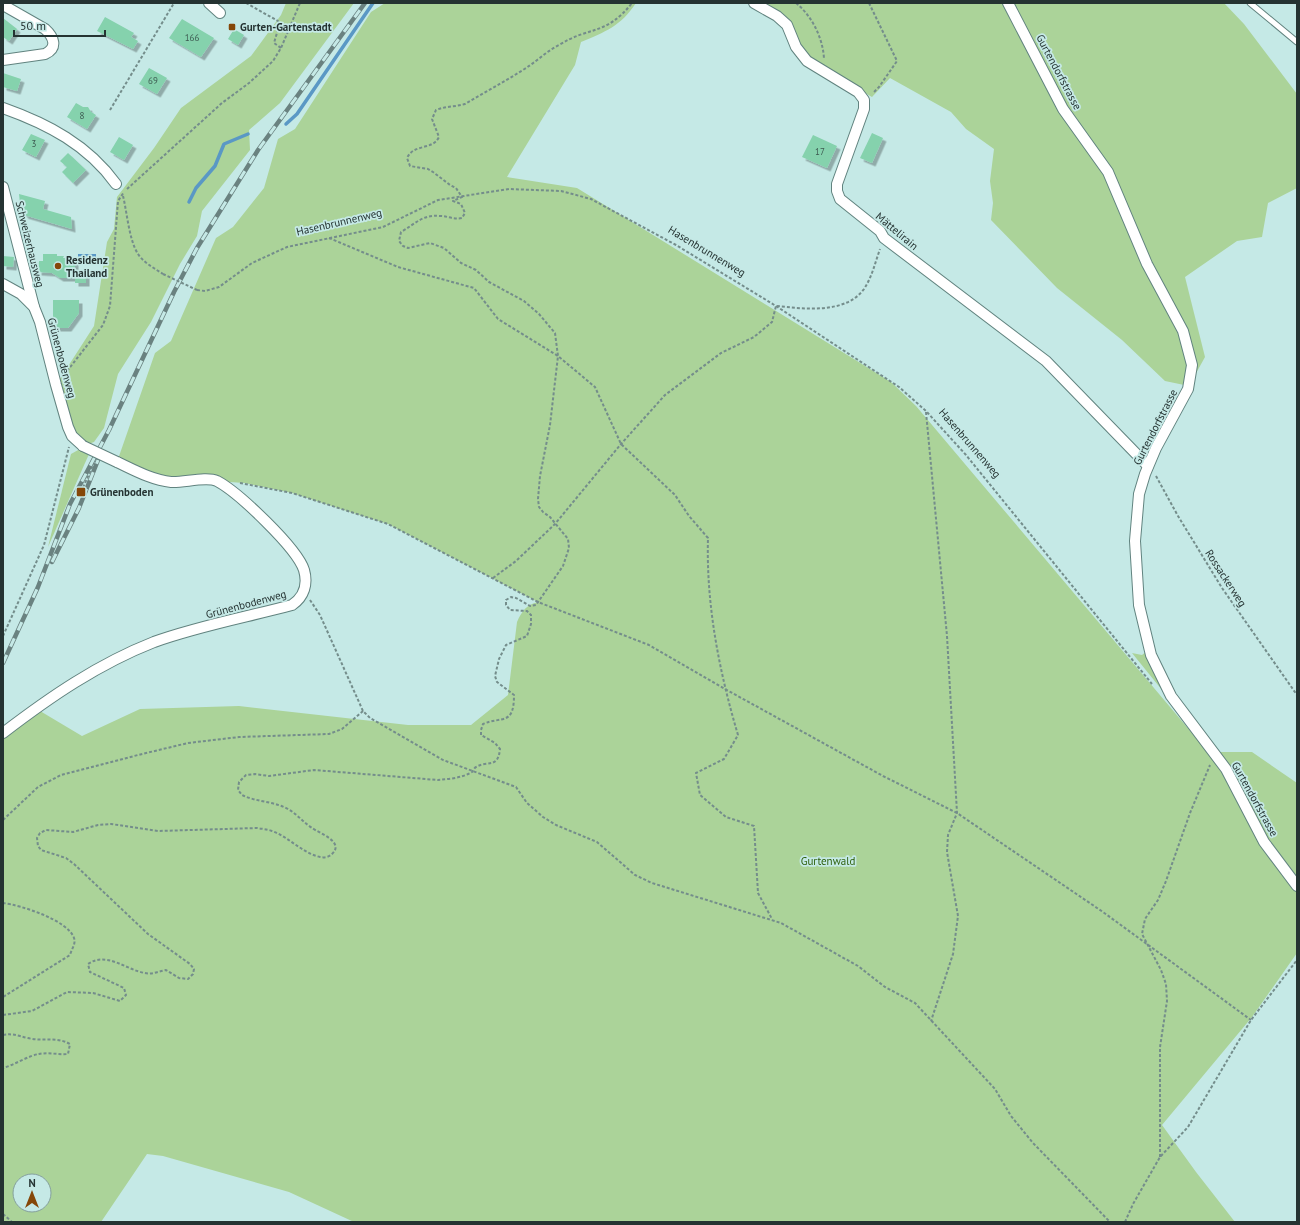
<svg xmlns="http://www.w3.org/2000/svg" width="1300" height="1225" viewBox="0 0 1300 1225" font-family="'PT Sans',sans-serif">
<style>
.green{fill:#abd399;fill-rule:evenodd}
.water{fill:#5a98c5}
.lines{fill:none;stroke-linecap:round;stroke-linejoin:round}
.stream{stroke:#5a98c5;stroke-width:3.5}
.building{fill:#85d2ad;filter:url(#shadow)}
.service-casing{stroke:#61837f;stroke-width:7}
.minor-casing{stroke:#61837f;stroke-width:12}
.path{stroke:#748d8b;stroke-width:2;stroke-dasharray:3 2;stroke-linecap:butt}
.service{stroke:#fff;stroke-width:5}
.minor{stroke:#fff;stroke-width:10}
.rail-casing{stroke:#6a8280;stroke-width:4.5}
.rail{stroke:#c5e9e6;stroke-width:3;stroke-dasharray:9;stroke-linecap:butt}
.minor-bridge-casing{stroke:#61837f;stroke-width:12;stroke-linecap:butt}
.path-bridge{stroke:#748d8b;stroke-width:2;stroke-dasharray:3 2;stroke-linecap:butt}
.minor-bridge{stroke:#fff;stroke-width:10}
.poi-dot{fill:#854708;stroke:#c5e9e6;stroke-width:1.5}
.labels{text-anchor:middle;stroke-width:3.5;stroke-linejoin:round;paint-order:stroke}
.number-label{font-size:9px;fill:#3d5b51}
.poi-label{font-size:11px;font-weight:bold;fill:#253332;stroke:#c5e9e6;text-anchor:start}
.street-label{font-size:11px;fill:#253332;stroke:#c5e9e6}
.park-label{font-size:11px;fill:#2e600c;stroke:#c5e9e6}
</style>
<defs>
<filter id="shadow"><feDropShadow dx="3.5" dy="3.5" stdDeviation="0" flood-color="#0004"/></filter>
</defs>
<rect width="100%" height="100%" fill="#c5e9e6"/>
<g class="green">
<polygon points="286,3 354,3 280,103 249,130 250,150 202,211 197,236 180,264 151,322 118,374 104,428 94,442 83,446 72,436 56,385 94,326 107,242 114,229 117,197 154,148 181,108 251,56 281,15"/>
<path d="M385,3h251c-15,23 -31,29 -55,39l-6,23 -68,112 70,11 314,194 25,24 292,346h44l45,31v170l-45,64 -90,108 34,47 39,50h-881l-65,-30 -126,-36 -16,-2 -46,68h-98v-489l32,-25 47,28 58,-27 99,-3 169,19h63l37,-30 9,-73c5,-11 9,-17 21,-20l-150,-78 -41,-13 -55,-18 -48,-10 -29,-2 -37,1 -61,-20 38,-109 16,-12 45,-103 17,-11 31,-39 14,-49 17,-10 76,-117zM20,1181h24v24h-24z"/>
<polygon points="753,3 1224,3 1244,24 1297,94 1297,188 1268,203 1262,237 1237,241 1185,277 1205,357 1189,386 1165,381 1122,340 1057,288 991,220 993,203 990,181 994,149 966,129 951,112 890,78 872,97 809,61 798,42 789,21"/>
<polygon points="80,449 89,454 48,547 71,454"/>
<polygon points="1147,651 1163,688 1162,690 1132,653 1142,655"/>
</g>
<polygon class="water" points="78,254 96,254 96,262 78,264"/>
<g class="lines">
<g class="stream">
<polyline points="286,124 297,114 373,3"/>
<polyline points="189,202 196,188 215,166 224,144 248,134"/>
</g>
</g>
<g class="building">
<polygon points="105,17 134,33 131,37 138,41 133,49 97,31"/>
<polygon points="3,18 17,29 9,41 3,37"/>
<polygon points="182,19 214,38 201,57 169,38"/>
<polygon points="234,29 244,35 238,45 228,39"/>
<polygon points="149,68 167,78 157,94 139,84"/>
<polygon points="3,73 21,79 17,91 3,87"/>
<polygon points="76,103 83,107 88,107 91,112 96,115 87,129 67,117"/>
<polygon points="872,133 883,138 872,163 860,158"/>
<polygon points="31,134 45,140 36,157 22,150"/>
<polygon points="813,135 837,146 827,168 802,157"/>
<polygon points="119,137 133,145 124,160 110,152"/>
<polygon points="68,153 86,170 73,183 62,172 67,167 60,161"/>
<polygon points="19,194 45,201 43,209 71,217 72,229 24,215 25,214 21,213"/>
<polygon points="43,254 57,254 57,256 64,256 63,258 75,258 75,272 86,272 86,283 75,283 75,278 60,278 52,273 38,272 39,261 43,261"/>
<polygon points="3,256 14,257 13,267 3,266"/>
<polygon points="53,300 79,300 79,313 68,328 56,328 53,317"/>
</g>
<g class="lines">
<g class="service-casing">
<polyline id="service" points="1250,3 1297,42"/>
</g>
<g class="minor-casing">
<g id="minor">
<polyline points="209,3 220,13"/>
<polyline points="754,3 777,16 787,25 796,47 807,61 858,92 864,100 864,109 837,184 837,191 840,199 880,231 884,238 1046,361 1148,466"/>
<polyline points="1008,3 1063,109 1108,172 1147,264 1183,331 1192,365 1188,389 1156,448 1145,474 1139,494 1135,541 1139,605 1151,655 1171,696 1226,769 1264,842 1297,886"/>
<path d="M3,5l42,24c9,8 13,19 0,25l-42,6"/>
<path d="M3,108c45,16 85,37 113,76"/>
<polyline points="3,187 34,307"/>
<polyline points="3,284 21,294 34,307 40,322 56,385 68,427 72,436 83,446"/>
<path d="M3,733c47,-36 95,-69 151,-91 44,-16 93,-25 138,-37 12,-8 16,-21 12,-35 -7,-22 -66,-78 -87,-89 -11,-5 -34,2 -46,1 -19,-2 -37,-12 -54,-20"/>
</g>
</g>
<g class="path">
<polyline points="246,3 278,21 279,26 274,43 281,48"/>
<path d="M796,3c16,13 27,35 28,56"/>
<polyline points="869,3 897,61 879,87 873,93"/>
<polyline points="110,110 174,3"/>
<polyline points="127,189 222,103 249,83 273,61 281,48 300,3"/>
<path d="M123,196c4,16 6,44 15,58 6,9 16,14 25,20"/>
<path d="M329,238l69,29 76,21 24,31 60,37 37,31 26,57 54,51 14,21 19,22c-2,66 11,133 30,197l-14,24 -28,14 4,22 26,22 28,9 4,67 14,26"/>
<polyline points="197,290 205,291 219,287 252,263 287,247 383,227 438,200 509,189 561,191 591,199 676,245 776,306 899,387 926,411 966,455 1152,684"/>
<path d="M777,306c27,3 69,8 87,-17 8,-12 11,-26 16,-40"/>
<polyline points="64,375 103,325 110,306 118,201 124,192"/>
<polyline points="926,412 947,636 957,813 948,835 947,852 958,916 953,954 931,1021"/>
<polyline points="1156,476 1178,516 1222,588 1297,695"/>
<polyline points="240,483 292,493 388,524 538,602 649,645 725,689 883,776 957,813 1103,912 1251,1020"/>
<polyline points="81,492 94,463"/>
<polyline points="493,578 516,561 555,524 621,444 665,395 721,353 754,337 772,322 776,306"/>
<polyline points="310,600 320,615 363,711 370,718 443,760 516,787 527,803 543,817 556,825 597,842 635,875 652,883 781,923 858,966 885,987 915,1003 995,1089 1011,1116 1033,1143 1110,1222"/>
<polyline points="3,636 44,545 69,447"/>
<polyline points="3,820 38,787 61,775 138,755 188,743 239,737 329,734 342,729 363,711"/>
<path d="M3,903c17,2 65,17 71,35 2,6 -2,10 -4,17l-67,42"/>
<path d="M3,1015l29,-4 35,-19 26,1 27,8 6,-6 -2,-7 -34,-16 -2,-8c19,-13 38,6 57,9 7,2 14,-2 21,-3l13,8 9,1 5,-5 1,-5 -4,-5 -42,-30 -74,-70 -8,-6 -25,-8 -3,-4 -1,-8 3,-5 6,-3 27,2 25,-7 13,-1 47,7 99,-3c5,1 10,1 15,3 17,6 30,22 48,26 4,1 9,0 12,-3 13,-12 -13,-21 -20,-26 -9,-6 -15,-14 -24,-19 -15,-8 -32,-7 -46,-14l-4,-5 1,-8 7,-7 9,-1 14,2 45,-6 124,10c11,-1 24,-2 34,-8 1,-1 2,-4 4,-5 12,-7 22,2 24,-18l-5,-6 -14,-8v-5l2,-6c19,-8 31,2 31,-29l-17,-13 -2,-6 4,-17 7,-14 21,-9 4,-12v-9l-4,-4 -17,-1 -4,-5v-5l5,-3 5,1 14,8 6,-1 27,-39 6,-18 -1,-9 -18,-22 -7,-5 -4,-5 -1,-8 2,-23 10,-51 8,-69 -3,-23 -16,-19 -15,-13 -35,-19 -13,-12 -15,-7 -17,-15 -14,-5 -22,5 -5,-2 -4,-5 2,-9c14,-8 22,-18 39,-16 8,0 14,4 22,2l3,-5 -4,-9 -8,-3 9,-4 -6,-9 -6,-3 -17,-13 -5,-3 -18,-3 -3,-8c7,-15 25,-7 32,-21l-7,-18 4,-9c10,-4 19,-3 29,-6 20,-12 41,-23 61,-36 11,-7 21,-17 33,-23 30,-19 47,-9 73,-42"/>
<path d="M3,1035c10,-2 15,1 25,3 14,4 28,-2 42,6l-2,10c-10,1 -19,-2 -29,0 -9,1 -25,11 -36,14"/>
<polyline points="1160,1157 1160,1047 1167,1001 1166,984 1161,970 1142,934 1145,919 1158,900 1166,881 1190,813 1210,765"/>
<polyline points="3,1214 12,1222"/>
<polyline points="1125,1222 1133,1204 1160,1157 1188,1127 1251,1020 1297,960"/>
</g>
<use href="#service" class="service"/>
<use href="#minor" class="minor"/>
<g class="rail-casing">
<g id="rail">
<polyline points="52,562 79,508 98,460"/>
<polyline points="3,663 38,587 70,504 109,430 174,292 197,248 258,150 365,3"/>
</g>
</g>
<use href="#rail" class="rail"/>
<g class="minor-bridge-casing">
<polyline id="minor-bridge" points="83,446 117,462"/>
</g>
<polyline class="path-bridge" points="163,274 197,290"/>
<use href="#minor-bridge" class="minor-bridge"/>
</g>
<g class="poi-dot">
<rect x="228" y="23" width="8" height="8" rx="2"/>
<circle cx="58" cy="266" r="4"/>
<rect x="76" y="487" width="10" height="10" rx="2"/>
</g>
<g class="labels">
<g class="number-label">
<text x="192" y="41">166</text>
<text x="153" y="84">69</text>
<text x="82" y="119">8</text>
<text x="34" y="147">3</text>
<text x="820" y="155">17</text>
</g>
<g class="poi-label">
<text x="240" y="31">Gurten-Gartenstadt</text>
<text x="66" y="264">Residenz<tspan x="66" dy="13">Thailand</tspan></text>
<text x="90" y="496">Grünenboden</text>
</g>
<g class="street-label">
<text transform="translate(1059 72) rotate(62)" y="4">Gurtendorfstrasse</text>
<text transform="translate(339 222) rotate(-13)" y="4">Hasenbrunnenweg</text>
<text transform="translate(897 231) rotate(40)" y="4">Mättelirain</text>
<text transform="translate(30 244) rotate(76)" y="4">Schweizerhausweg</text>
<text transform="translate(707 251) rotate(31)" y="4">Hasenbrunnenweg</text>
<text transform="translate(62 358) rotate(75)" y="4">Grünenbodenweg</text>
<text transform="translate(1155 427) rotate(-63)" y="4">Gurtendorfstrasse</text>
<text transform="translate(970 443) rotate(49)" y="4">Hasenbrunnenweg</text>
<text transform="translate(1226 578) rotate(57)" y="4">Rossackerweg</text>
<text transform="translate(246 604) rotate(-15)" y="4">Grünenbodenweg</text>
<text transform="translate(1255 799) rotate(61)" y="4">Gurtendorfstrasse</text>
</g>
<g class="park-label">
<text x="828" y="865">Gurtenwald</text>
</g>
</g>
<rect width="1300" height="1225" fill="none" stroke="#253332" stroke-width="8"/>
<g transform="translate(32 1193)"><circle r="19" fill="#c5e9e6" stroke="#85a09e"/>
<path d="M0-3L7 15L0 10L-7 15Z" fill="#854708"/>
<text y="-6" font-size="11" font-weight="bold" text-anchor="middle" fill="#253332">N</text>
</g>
<path d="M14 30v6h91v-6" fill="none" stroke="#253332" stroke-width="2"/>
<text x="20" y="30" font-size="12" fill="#253332" stroke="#c5e9e6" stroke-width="3" paint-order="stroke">50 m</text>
</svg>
